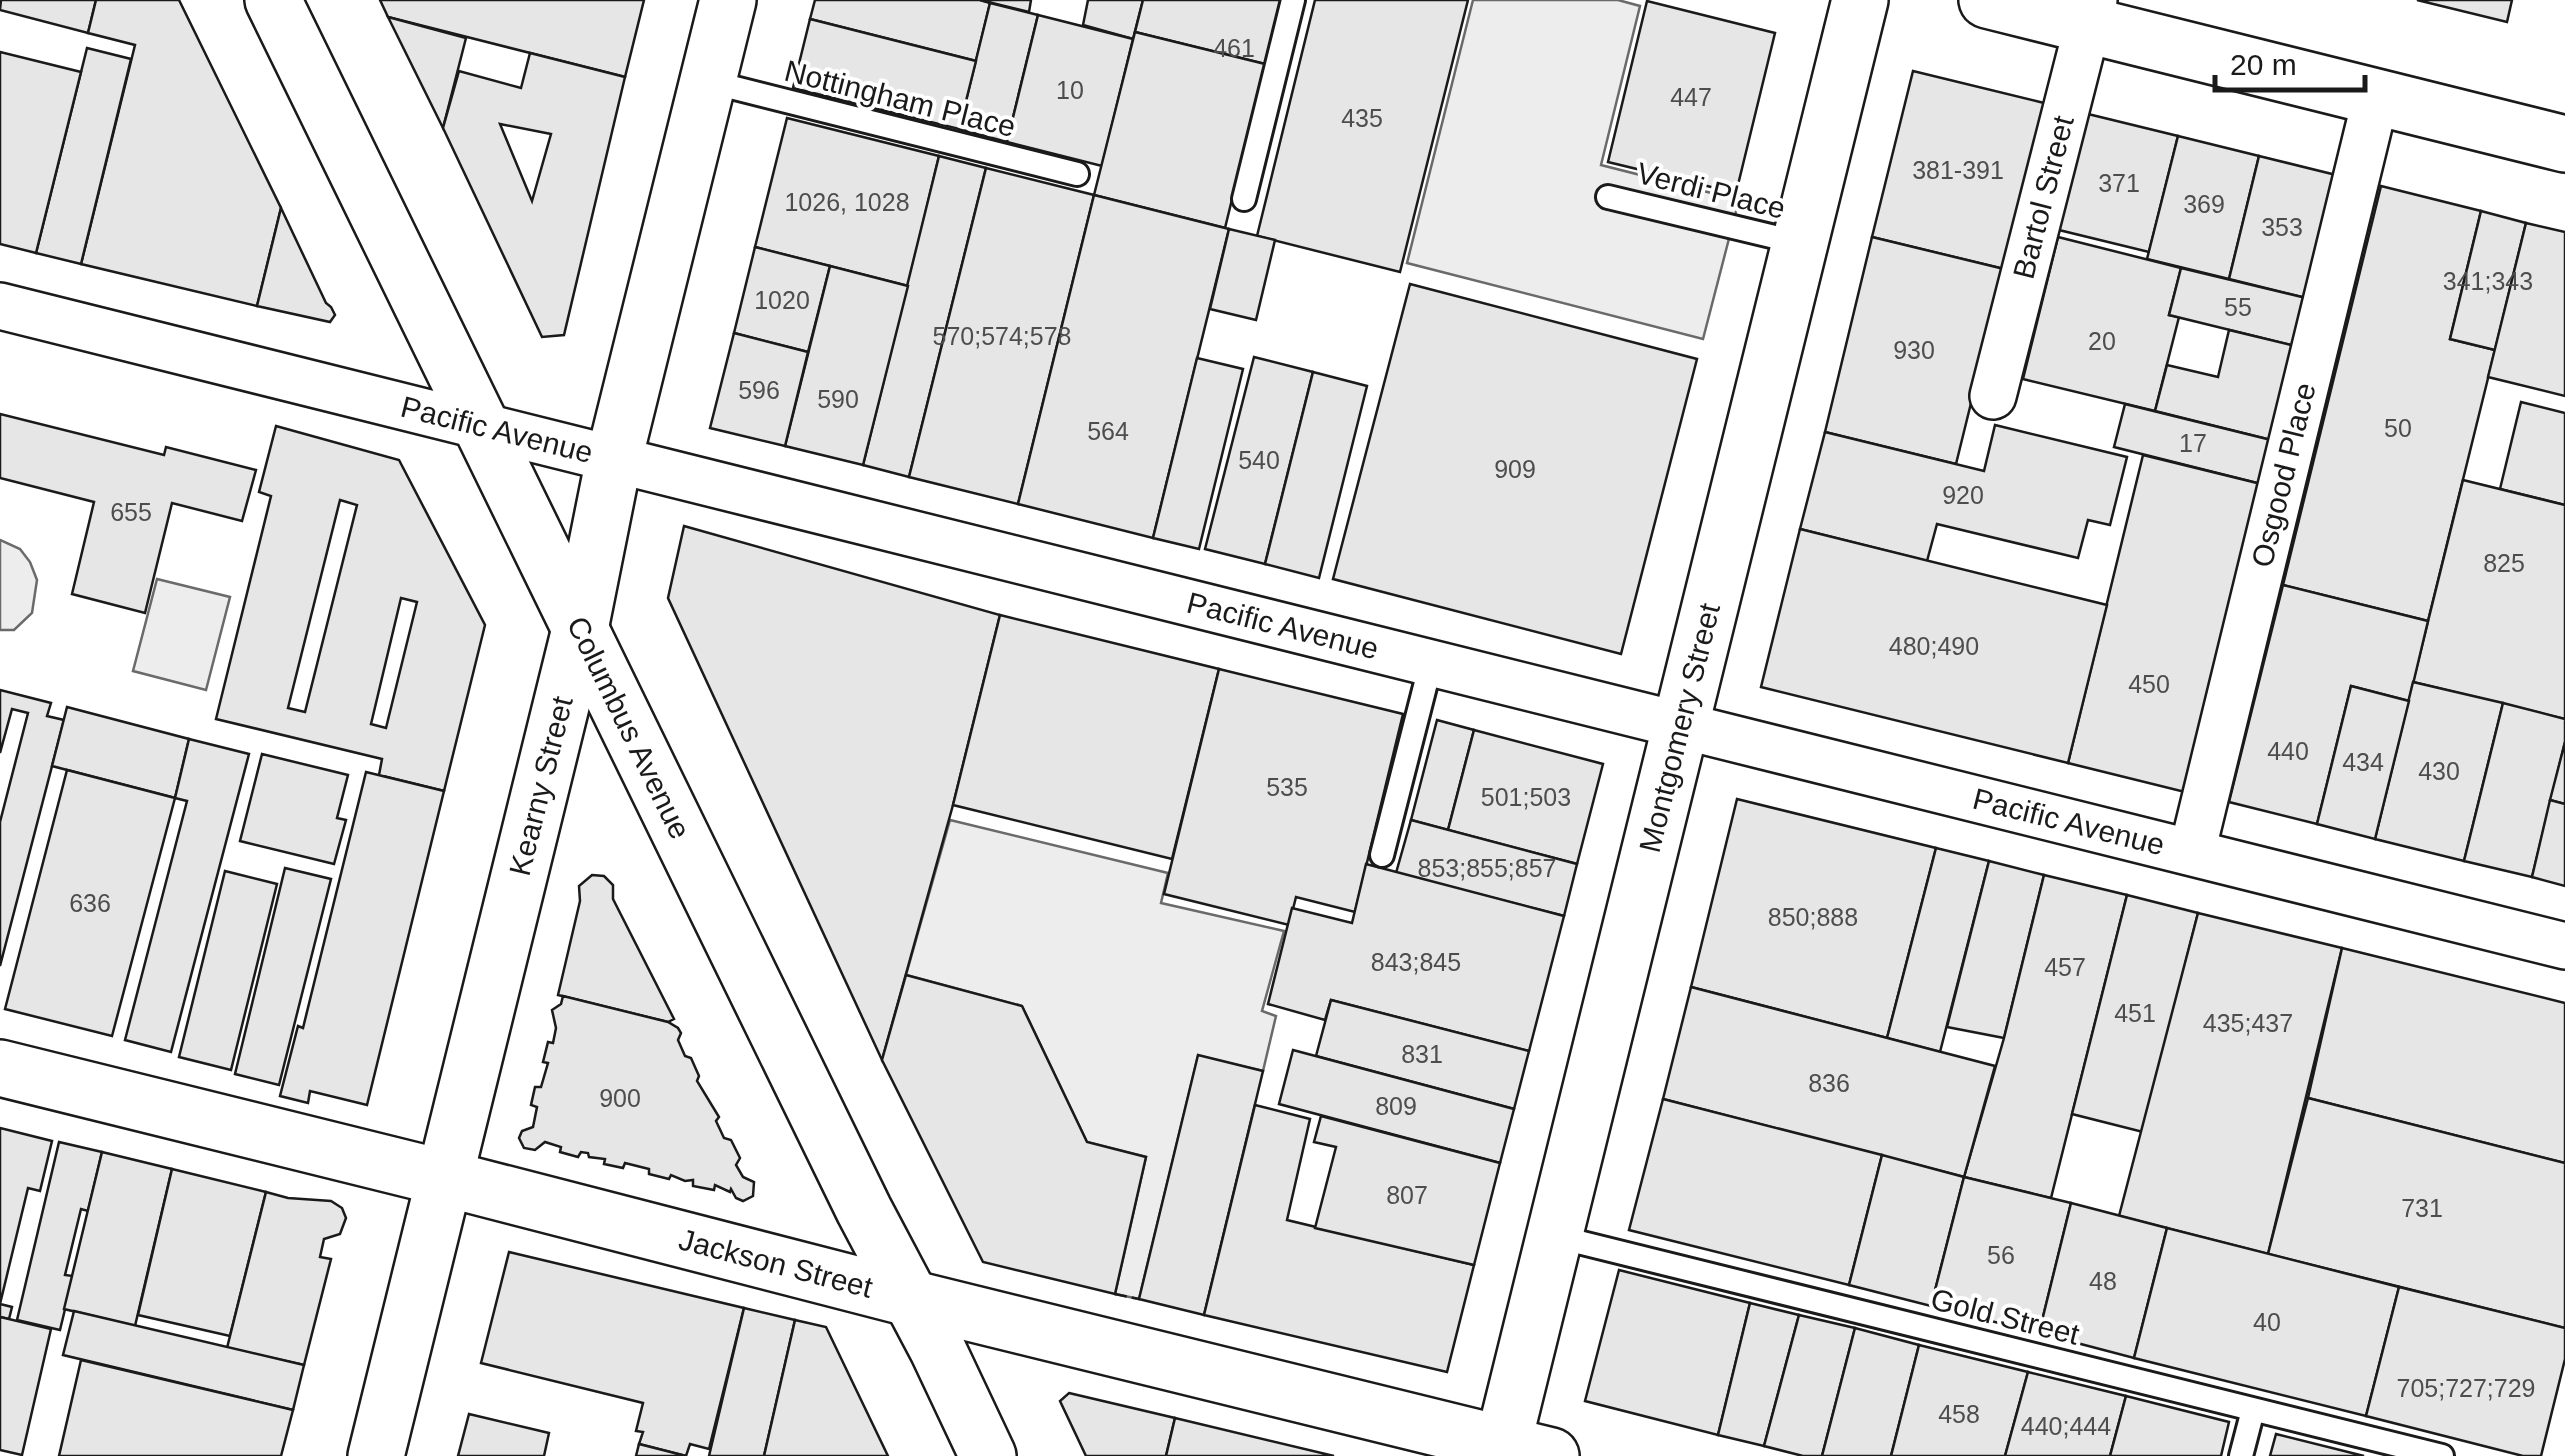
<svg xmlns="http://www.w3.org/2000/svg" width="2565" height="1456" viewBox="0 0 2565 1456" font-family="Helvetica,sans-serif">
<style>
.built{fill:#ededed;stroke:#6a6a6a;stroke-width:2.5}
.building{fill:#e6e6e6;stroke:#1a1a1a;stroke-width:2.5;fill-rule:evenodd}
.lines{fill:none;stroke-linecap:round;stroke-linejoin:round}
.service-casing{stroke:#1a1a1a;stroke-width:28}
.minor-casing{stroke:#1a1a1a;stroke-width:50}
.tertiary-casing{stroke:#1a1a1a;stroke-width:60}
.secondary-casing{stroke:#1a1a1a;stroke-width:60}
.primary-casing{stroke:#1a1a1a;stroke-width:60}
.service{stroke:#fff;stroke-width:22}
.minor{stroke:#fff;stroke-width:45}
.tertiary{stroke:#fff;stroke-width:55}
.secondary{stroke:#fff;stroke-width:55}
.primary{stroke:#fff;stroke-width:55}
.fence{stroke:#1a1a1a;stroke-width:2.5;stroke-dasharray:12 5;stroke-linecap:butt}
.labels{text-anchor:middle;stroke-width:8;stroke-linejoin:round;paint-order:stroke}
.number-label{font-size:25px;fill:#4d4d4d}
.street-label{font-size:30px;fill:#1a1a1a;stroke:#fff}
</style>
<rect width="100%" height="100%" fill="#fff"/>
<g class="built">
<polygon points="1473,0 1618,0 1640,6 1601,165 1739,200 1703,339 1407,263"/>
<polygon points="0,540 20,549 30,562 37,580 32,613 14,630 0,630"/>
<polygon points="157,579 230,597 206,690 133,671"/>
<polygon points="950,820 1168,873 1161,903 1284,931 1262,1011 1276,1016 1263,1071 1198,1056 1139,1299 1115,1294 1146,1157 1087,1142 1022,1006 906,975"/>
</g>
<g class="building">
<polygon points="1,0 96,0 88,33 0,10"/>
<polygon points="96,0 179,0 281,208 257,306 81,264 135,45 88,33"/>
<polygon points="380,0 644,0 625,77 388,17"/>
<polygon points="815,0 980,0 990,3 976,61 810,19"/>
<polygon points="980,0 1031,0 1029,12"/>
<polygon points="1088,0 1143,0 1133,39 1083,25"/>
<polygon points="1143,0 1281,0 1265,64 1135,32"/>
<polygon points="1315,0 1468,0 1400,272 1257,236"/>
<polygon points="2417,0 2512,0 2507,22"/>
<polygon points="1647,1 1775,33 1736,193 1608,162"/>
<polygon points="990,3 1038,15 1007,142 959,129"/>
<polygon points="1038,15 1133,39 1102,166 1007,142"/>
<polygon points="388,17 466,38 443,128"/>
<polygon points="810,19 976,61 959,129 793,88"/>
<polygon points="1135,32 1265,64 1225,228 1094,195"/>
<polygon points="87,48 131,59 81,264 36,253"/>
<polygon points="0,52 81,72 36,253 0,244"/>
<path d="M530,53l95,24 -61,258 -22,2 -99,-209 16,-57 62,17zM500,124l51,10 -19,67z"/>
<polygon points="1913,71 2044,103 2004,269 1872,237"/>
<polygon points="2088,114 2178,136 2149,252 2059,230"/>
<polygon points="787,118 939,156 908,286 755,247"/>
<polygon points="2178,136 2259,156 2229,279 2147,259"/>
<polygon points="939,156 986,168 909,477 863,465"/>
<polygon points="2259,156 2336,175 2306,298 2229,279"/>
<polygon points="986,168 1094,195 1018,504 909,477"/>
<polygon points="2381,186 2481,211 2450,339 2495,350 2428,621 2283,585"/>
<polygon points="1094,195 1229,229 1153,538 1018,504"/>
<polygon points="281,208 326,303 331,307 335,315 330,322 257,306"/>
<polygon points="2481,211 2526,223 2495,350 2450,339"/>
<polygon points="2526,223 2565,232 2565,396 2488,377"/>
<polygon points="1229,229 1275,240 1256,320 1210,309"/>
<polygon points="1872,237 2004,269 1956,464 1825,432"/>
<polygon points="2058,237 2181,268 2169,315 2179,317 2155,411 2023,379"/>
<polygon points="755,247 830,266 808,352 734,333"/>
<polygon points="830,266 908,286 863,465 785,446"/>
<polygon points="2181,268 2306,298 2295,346 2169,315"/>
<polygon points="1410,284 1697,359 1621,654 1333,579"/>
<polygon points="2229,330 2295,346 2271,440 2155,411 2167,365 2218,377"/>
<polygon points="734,333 808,352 785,446 710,428"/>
<polygon points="1254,357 1313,372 1265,564 1205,549"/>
<polygon points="1197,358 1243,369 1199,549 1153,538"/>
<polygon points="1313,372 1367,386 1319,578 1265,564"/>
<polygon points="2521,402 2565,413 2565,505 2500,489"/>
<polygon points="2125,404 2271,440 2261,484 2114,447"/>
<polygon points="0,414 164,455 166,447 256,470 242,521 172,503 145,613 72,594 94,502 0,478"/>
<polygon points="1995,425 2127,457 2110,525 2088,520 2078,558 1937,524 1927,561 1800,529 1825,432 1984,471"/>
<path d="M276,426l123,34 86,165 -41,166 -65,-16 3,-16 -166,-40 55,-223 -12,-4zM340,500l17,5 -52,207 -17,-4zM401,598l16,4 -31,126 -15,-4z"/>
<polygon points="2143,455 2261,484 2185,792 2068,763"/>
<polygon points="2463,480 2565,505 2565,719 2413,682"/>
<polygon points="684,526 1000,615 953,805 882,1060 668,598"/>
<polygon points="1800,529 2107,605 2068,763 1761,687"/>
<polygon points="2283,585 2428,621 2409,701 2351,686 2317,824 2229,802"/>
<polygon points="1000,615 1219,669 1172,859 953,805"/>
<polygon points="1219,669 1403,714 1355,912 1296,897 1289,925 1164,894"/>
<polygon points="2413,682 2503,703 2464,861 2375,839"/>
<polygon points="2351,686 2409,701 2375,839 2317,824"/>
<polygon points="0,690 51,703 47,716 64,720 0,966 0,822 28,713 12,709 0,753"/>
<polygon points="2503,703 2565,719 2565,742 2532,877 2464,861"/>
<polygon points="67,707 189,739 175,798 52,766"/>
<polygon points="1437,720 1474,730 1448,830 1411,820"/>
<polygon points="1474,730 1603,764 1577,864 1448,830"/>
<polygon points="189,739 249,754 171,1052 125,1040 187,801 175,798"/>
<polygon points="2565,742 2565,804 2550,800"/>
<polygon points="262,754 348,775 337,818 346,820 334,864 240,841"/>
<polygon points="67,770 175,798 112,1036 5,1009"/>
<polygon points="366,772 444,791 367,1105 310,1091 308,1103 280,1096 298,1026 303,1028"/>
<polygon points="1737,799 1936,848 1887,1038 1691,987"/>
<polygon points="2550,800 2565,804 2565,886 2532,877"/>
<polygon points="1411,820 1577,864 1564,916 1396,873"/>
<polygon points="1936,848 1989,861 1940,1052 1887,1038"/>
<polygon points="1989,861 2044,875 2004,1038 1947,1027"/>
<polygon points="1366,864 1564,916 1529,1051 1331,1000 1325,1020 1268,1004 1292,908 1352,923"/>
<polygon points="285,868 331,879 279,1085 235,1074"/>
<polygon points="225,871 277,884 231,1070 179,1057"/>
<polygon points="592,875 604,876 613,885 613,899 674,1019 668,1022 558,995 580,901 579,886"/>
<polygon points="2044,875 2127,895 2051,1198 1964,1177 2004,1038"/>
<polygon points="2127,895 2198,913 2143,1132 2072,1114"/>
<polygon points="2198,913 2342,948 2268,1254 2119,1216"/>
<polygon points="2342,948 2565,1003 2565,1163 2308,1098"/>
<polygon points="906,975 1022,1006 1087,1142 1146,1157 1115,1294 983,1262 882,1060"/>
<polygon points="1691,987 1995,1066 1964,1177 1663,1099"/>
<polygon points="563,996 668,1022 678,1028 681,1033 678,1040 685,1056 691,1058 699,1076 697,1081 719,1117 716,1121 724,1138 731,1140 740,1158 736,1165 743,1177 754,1182 753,1196 743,1201 736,1198 731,1189 730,1192 715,1185 714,1190 693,1186 693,1180 685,1181 671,1175 669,1179 649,1174 649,1169 625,1163 623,1168 604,1164 605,1159 589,1157 588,1153 581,1152 578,1157 560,1152 561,1147 545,1142 535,1150 524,1148 519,1138 522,1131 533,1127 537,1107 531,1105 535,1087 541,1087 548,1063 543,1062 548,1042 553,1043 556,1028 552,1010 561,1004"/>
<polygon points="1331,1000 1529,1051 1514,1109 1316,1056"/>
<polygon points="1293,1050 1514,1109 1500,1163 1279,1104"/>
<polygon points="1198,1055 1263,1071 1204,1315 1139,1299"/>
<polygon points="2308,1098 2565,1163 2565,1328 2268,1254"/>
<polygon points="1663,1099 1882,1155 1849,1285 1629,1230"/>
<polygon points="1255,1105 1310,1119 1287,1220 1474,1265 1447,1372 1204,1315"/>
<polygon points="1321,1116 1500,1163 1474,1265 1315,1228 1336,1147 1314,1142"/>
<polygon points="0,1128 52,1141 40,1191 28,1188 0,1304 12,1307 9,1319 0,1317"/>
<polygon points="59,1142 102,1152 88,1211 81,1209 65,1275 73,1276 60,1330 17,1320"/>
<polygon points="102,1152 172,1169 135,1326 64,1309"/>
<polygon points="1882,1155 1964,1177 1931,1306 1849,1285"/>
<polygon points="172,1169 266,1192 230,1336 138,1315"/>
<polygon points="1964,1177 2071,1203 2039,1333 1931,1306"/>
<polygon points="266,1192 288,1198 331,1201 342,1208 346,1218 340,1234 324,1239 320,1257 331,1259 304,1365 227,1348"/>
<polygon points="2071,1203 2167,1228 2134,1358 2039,1333"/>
<polygon points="2167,1228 2399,1287 2366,1416 2134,1358"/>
<polygon points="509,1252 744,1308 709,1449 690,1444 686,1456 639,1444 643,1432 636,1431 643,1403 481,1363"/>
<polygon points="1619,1270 1750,1303 1718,1435 1585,1401"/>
<polygon points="2399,1287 2565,1328 2565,1359 2541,1456 2523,1456 2366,1416"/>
<polygon points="1750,1303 1799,1315 1764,1446 1718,1435"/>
<polygon points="744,1308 795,1320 764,1456 709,1456"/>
<polygon points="74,1311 304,1365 293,1410 63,1355"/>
<polygon points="1799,1315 1855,1328 1822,1456 1803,1456 1764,1446"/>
<polygon points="0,1317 51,1329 22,1455 0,1450"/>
<polygon points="795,1320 826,1327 888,1456 764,1456"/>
<polygon points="1855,1328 1919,1345 1891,1456 1822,1456"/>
<polygon points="1919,1345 2028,1372 2005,1456 1891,1456"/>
<polygon points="81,1360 293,1410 281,1456 59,1456"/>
<polygon points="2028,1372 2126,1396 2110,1456 2005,1456"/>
<polygon points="1069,1393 1175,1418 1166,1456 1086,1456 1060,1401"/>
<polygon points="2126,1396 2229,1422 2221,1456 2110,1456"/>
<polygon points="469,1414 549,1433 544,1456 458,1456"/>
<polygon points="1175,1418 1334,1456 1166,1456"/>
<polygon points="2276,1434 2364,1456 2270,1456"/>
<polygon points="639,1444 686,1456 636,1456"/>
</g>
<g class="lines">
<g class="service-casing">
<g id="service">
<polyline points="707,81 1077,174"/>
<polyline points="1608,197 1800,243"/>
<polyline points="1244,199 1293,0"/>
<polyline points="1382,855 1431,663"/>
<polyline points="1554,1236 2442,1456"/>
<polyline points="2241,1456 2253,1410"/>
</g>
</g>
<g class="minor-casing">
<g id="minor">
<path id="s1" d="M0,306l2565,640"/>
<path id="s2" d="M1993,396l101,-396"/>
<path id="s3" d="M2192,852l184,-755"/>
</g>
</g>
<g class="tertiary-casing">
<g id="tertiary">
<polyline points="580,629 614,459 728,0"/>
<path id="s4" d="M0,1068l444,110 465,120 642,158"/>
<path id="s5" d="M1500,1456l360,-1456"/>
</g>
</g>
<g class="secondary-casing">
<g id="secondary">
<path id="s6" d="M273,0l591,1210 74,140 50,106"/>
<path id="s7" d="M376,1456l204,-827"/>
</g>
</g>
<g class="primary-casing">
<polyline id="primary" points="1987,0 2565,144"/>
</g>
<use href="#service" class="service"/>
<use href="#minor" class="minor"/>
<use href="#tertiary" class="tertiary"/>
<use href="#secondary" class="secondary"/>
<use href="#primary" class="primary"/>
<polyline class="fence" points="1115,1294 1139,1299"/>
</g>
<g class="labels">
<g class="number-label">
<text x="1234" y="57">461</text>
<text x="1070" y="99">10</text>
<text x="1691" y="106">447</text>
<text x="1362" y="127">435</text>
<text x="1958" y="179">381-391</text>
<text x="2119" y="192">371</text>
<text x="847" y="211">1026, 1028</text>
<text x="2204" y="213">369</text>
<text x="2282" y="236">353</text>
<text x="2488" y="290">341;343</text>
<text x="782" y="309">1020</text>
<text x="2238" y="316">55</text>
<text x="1002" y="345">570;574;578</text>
<text x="2102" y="350">20</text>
<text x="1914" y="359">930</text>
<text x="759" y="399">596</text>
<text x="838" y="408">590</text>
<text x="2398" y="437">50</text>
<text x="1108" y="440">564</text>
<text x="2193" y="452">17</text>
<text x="1259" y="469">540</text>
<text x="1515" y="478">909</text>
<text x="1963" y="504">920</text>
<text x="131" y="521">655</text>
<text x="2504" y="572">825</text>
<text x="1934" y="655">480;490</text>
<text x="2149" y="693">450</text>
<text x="2288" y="760">440</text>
<text x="2363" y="771">434</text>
<text x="2439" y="780">430</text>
<text x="1287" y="796">535</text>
<text x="1526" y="806">501;503</text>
<text x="1487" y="877">853;855;857</text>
<text x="90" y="912">636</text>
<text x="1813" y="926">850;888</text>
<text x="1416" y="971">843;845</text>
<text x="2065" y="976">457</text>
<text x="2135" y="1022">451</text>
<text x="2248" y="1032">435;437</text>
<text x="1422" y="1063">831</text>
<text x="1829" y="1092">836</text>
<text x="620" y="1107">900</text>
<text x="1396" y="1115">809</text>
<text x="1407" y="1204">807</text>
<text x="2422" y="1217">731</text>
<text x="2001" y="1264">56</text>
<text x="2103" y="1290">48</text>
<text x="2267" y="1331">40</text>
<text x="2466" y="1397">705;727;729</text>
<text x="1959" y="1423">458</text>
<text x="2066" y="1435">440;444</text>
</g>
<g class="street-label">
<text transform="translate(900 99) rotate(14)" y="10">Nottingham Place</text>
<text transform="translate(1711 191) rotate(14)" y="10">Verdi Place</text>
<text dy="10" stroke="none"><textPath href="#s2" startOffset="205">Bartol Street</textPath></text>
<text dy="10" stroke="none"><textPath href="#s1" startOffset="512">Pacific Avenue</textPath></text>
<text dy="10" stroke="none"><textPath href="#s3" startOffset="388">Osgood Place</textPath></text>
<text dy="10" stroke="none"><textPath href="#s1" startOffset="1322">Pacific Avenue</textPath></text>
<text dy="10" stroke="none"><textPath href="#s5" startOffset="750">Montgomery Street</textPath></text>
<text dy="10" stroke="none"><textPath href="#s6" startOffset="810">Columbus Avenue</textPath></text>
<text dy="10" stroke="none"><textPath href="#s7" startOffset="690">Kearny Street</textPath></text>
<text dy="10" stroke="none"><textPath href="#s1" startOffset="2132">Pacific Avenue</textPath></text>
<text dy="10" stroke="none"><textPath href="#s4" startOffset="800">Jackson Street</textPath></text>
<text transform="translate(2005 1317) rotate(14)" y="10">Gold Street</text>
</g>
</g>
<path d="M2215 75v15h150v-15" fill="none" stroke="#1a1a1a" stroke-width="5"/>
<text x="2230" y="75" font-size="30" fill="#1a1a1a" stroke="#ffffff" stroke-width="8" paint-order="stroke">20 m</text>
</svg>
